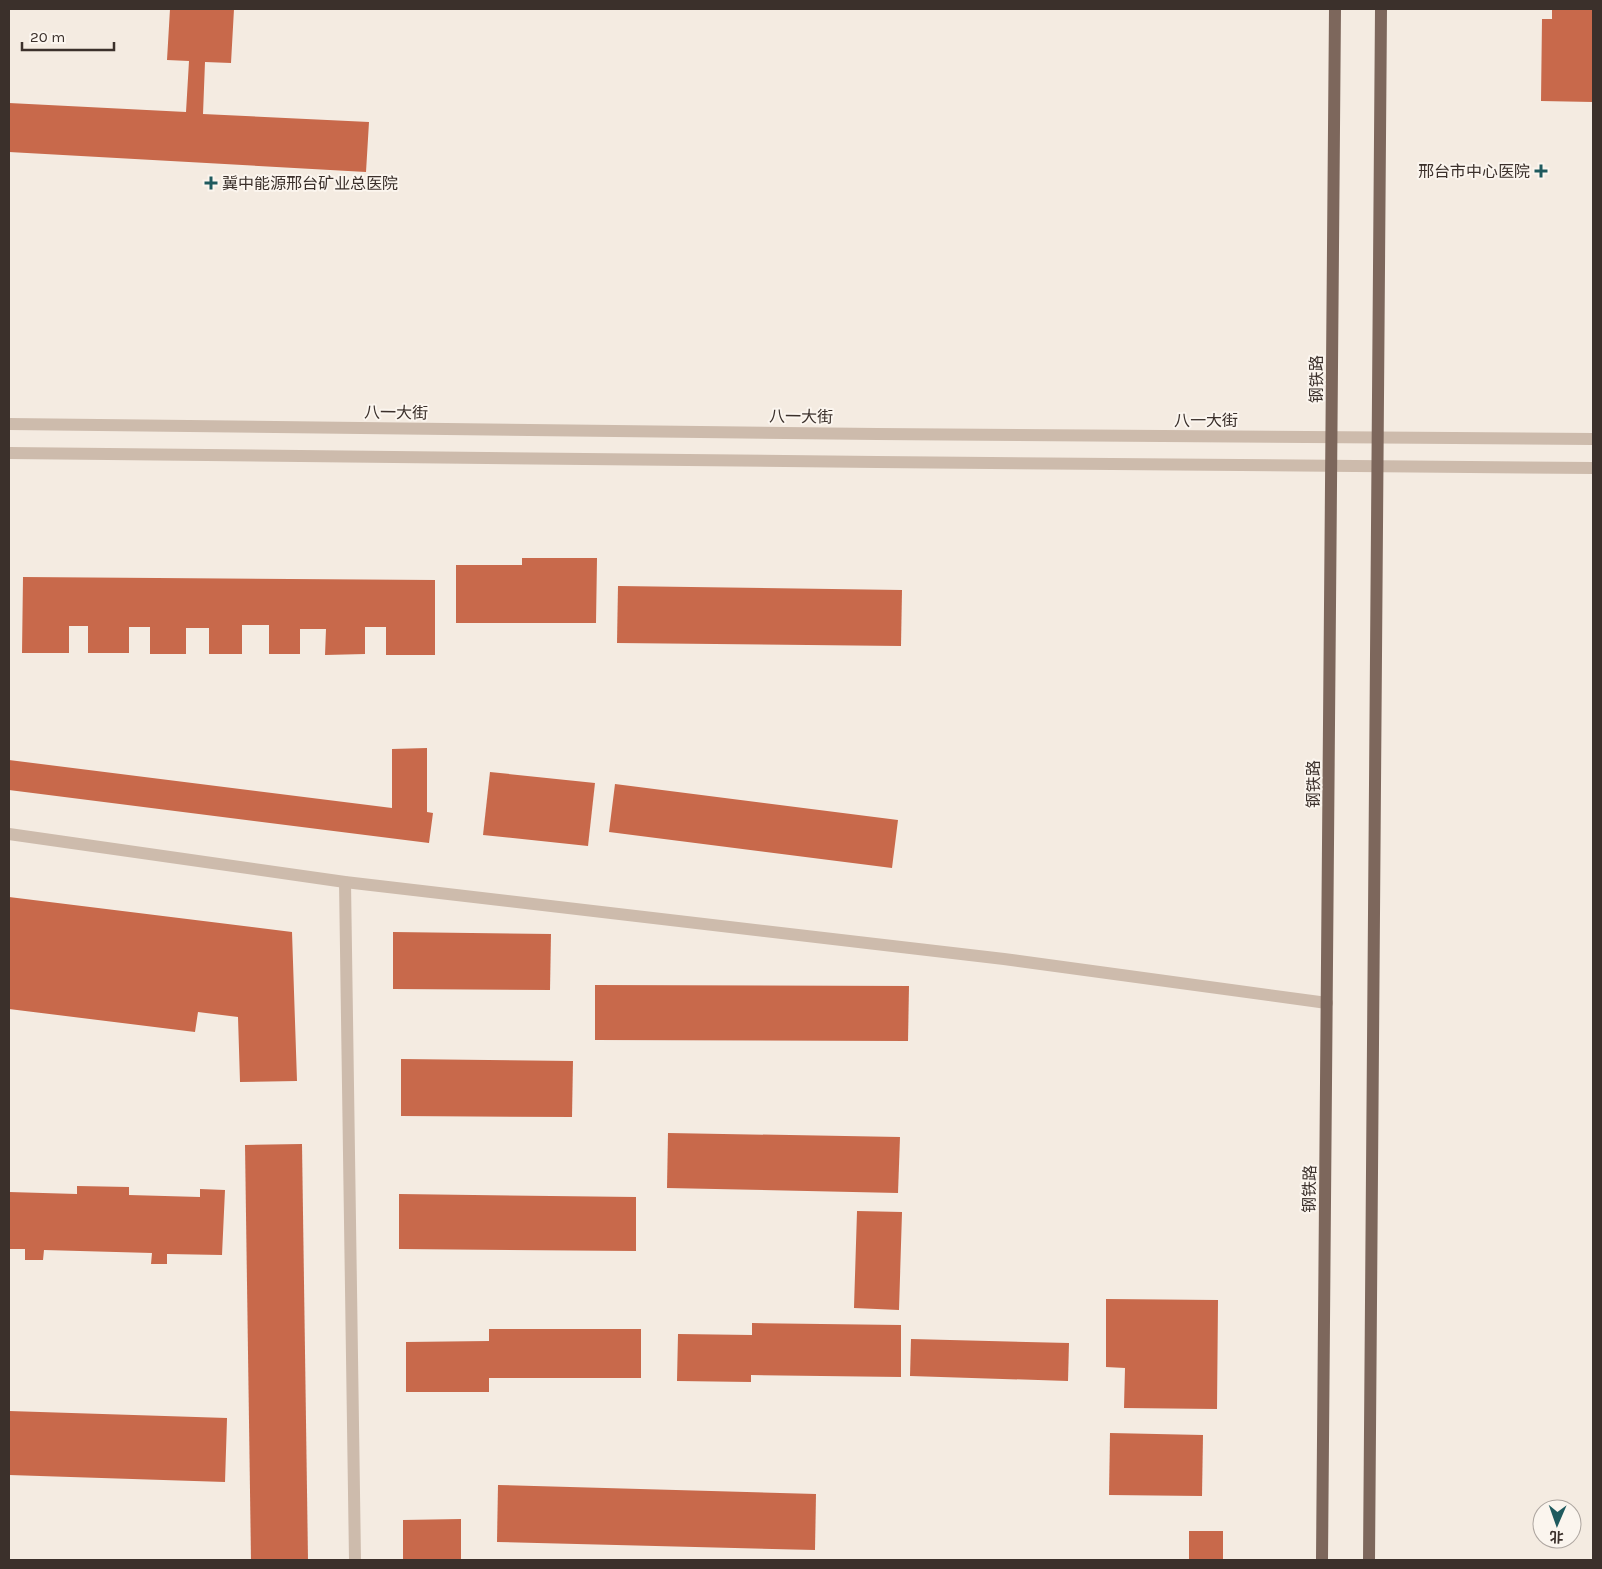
<svg xmlns="http://www.w3.org/2000/svg" width="1602" height="1569" viewBox="0 0 1602 1569" font-family="Karla,'Noto Sans SC',sans-serif">
<style>
.building{fill:#c8694b}
.lines{fill:none;stroke-linecap:round;stroke-linejoin:round}
.minor{stroke:#cdbbac;stroke-width:12}
.major{stroke:#7d675c;stroke-width:12}
.poi-dot{fill:#1f5a5e;stroke:#fbf5ee;stroke-width:2}
.labels{text-anchor:middle;stroke-width:4;stroke-linejoin:round;paint-order:stroke}
.poi-label{font-size:16px;fill:#3b302b;stroke:#fbf5ee;text-anchor:end}
.street-label{font-size:16px;fill:#3b302b;stroke:#fbf5ee}
</style>
<rect width="100%" height="100%" fill="#f4ebe1"/>
<g class="building">
<polygon points="170,9 234,9 231,63 205,62 203,114 369,122 366,172 9,152 9,103 186,112 189,61 167,60"/>
<polygon points="1552,9 1593,9 1593,102 1541,101 1542,19 1552,19"/>
<polygon points="522,558 597,558 596,623 456,623 456,565 522,565"/>
<polygon points="23,577 435,580 435,655 386,655 386,627 365,627 365,654 325,655 326,629 300,629 300,654 269,654 269,625 242,625 242,654 209,654 209,628 186,628 186,654 150,654 150,627 129,627 129,653 88,653 88,626 69,626 69,653 22,653"/>
<polygon points="618,586 902,590 901,646 617,643"/>
<polygon points="427,748 427,812 433,813 429,843 9,790 9,760 392,808 392,749"/>
<polygon points="490,772 595,783 588,846 483,835"/>
<polygon points="615,784 898,820 892,868 609,832"/>
<polygon points="9,897 292,932 297,1081 240,1082 238,1017 198,1012 195,1032 9,1009"/>
<polygon points="393,932 551,934 550,990 393,989"/>
<polygon points="595,985 909,986 908,1041 595,1040"/>
<polygon points="401,1059 573,1061 572,1117 401,1116"/>
<polygon points="668,1133 900,1137 898,1193 667,1188"/>
<polygon points="302,1144 308,1560 251,1560 245,1145"/>
<polygon points="77,1186 129,1187 129,1195 200,1197 200,1189 225,1190 222,1255 167,1254 167,1264 151,1264 152,1253 44,1250 43,1260 25,1260 25,1249 9,1249 9,1192 77,1194"/>
<polygon points="399,1194 636,1197 636,1251 399,1249"/>
<polygon points="857,1211 902,1212 899,1310 854,1308"/>
<polygon points="1106,1299 1218,1300 1217,1409 1124,1408 1125,1368 1106,1367"/>
<polygon points="752,1323 901,1325 901,1377 751,1375 751,1382 677,1381 678,1334 752,1335"/>
<polygon points="489,1329 641,1329 641,1378 489,1378 489,1392 406,1392 406,1342 489,1341"/>
<polygon points="911,1339 1069,1343 1068,1381 910,1376"/>
<polygon points="9,1411 227,1418 225,1482 9,1475"/>
<polygon points="1110,1433 1203,1435 1202,1496 1109,1495"/>
<polygon points="498,1485 816,1494 815,1550 497,1542"/>
<polygon points="461,1519 461,1560 403,1560 403,1520"/>
<rect x="1189" y="1531" width="34" height="29"/>
</g>
<g class="lines">
<g class="minor">
<polyline points="9,424 877,434 1593,439"/>
<polyline points="9,453 877,462 1593,468"/>
<polyline points="9,834 345,882 1004,959 1327,1003"/>
<polyline points="345,882 355,1560"/>
</g>
<g class="major">
<polyline points="1322,1560 1335,9"/>
<polyline points="1369,1560 1381,9"/>
</g>
</g>
<g class="poi-dot">
<path d="M1538.5 163.5h5v5h5v5h-5v5h-5v-5h-5v-5h5z"/>
<path d="M208.5 175.5h5v5h5v5h-5v5h-5v-5h-5v-5h5z"/>
</g>
<g class="labels">
<g class="poi-label">
<text x="1530" y="177">邢台市中心医院</text>
<text x="222" y="189" text-anchor="start">冀中能源邢台矿业总医院</text>
</g>
<g class="street-label">
<text transform="translate(1316 379) rotate(-90)" y="6">钢铁路</text>
<text transform="translate(396 412) rotate(1)" y="6">八一大街</text>
<text transform="translate(801 416) rotate(1)" y="6">八一大街</text>
<text x="1206" y="426">八一大街</text>
<text transform="translate(1313 784) rotate(-90)" y="6">钢铁路</text>
<text transform="translate(1309 1189) rotate(-89)" y="6">钢铁路</text>
</g>
</g>
<rect width="1602" height="1569" fill="none" stroke="#3b302b" stroke-width="20"/>
<g transform="translate(1557 1524) rotate(182)"><circle r="24" fill="#fbf5ee" stroke="#aea6a0"/>
<path d="M0-4L9 19L0 12L-9 19Z" fill="#1f5a5e"/>
<text y="-8" font-size="14" font-weight="bold" text-anchor="middle" fill="#3b302b">北</text>
</g>
<path d="M22 42v8h92v-8" fill="none" stroke="#3b302b" stroke-width="2.5"/>
<text x="30" y="42" font-size="15" fill="#3b302b" stroke="#fbf5ee" stroke-width="4" paint-order="stroke">20 m</text>
</svg>
